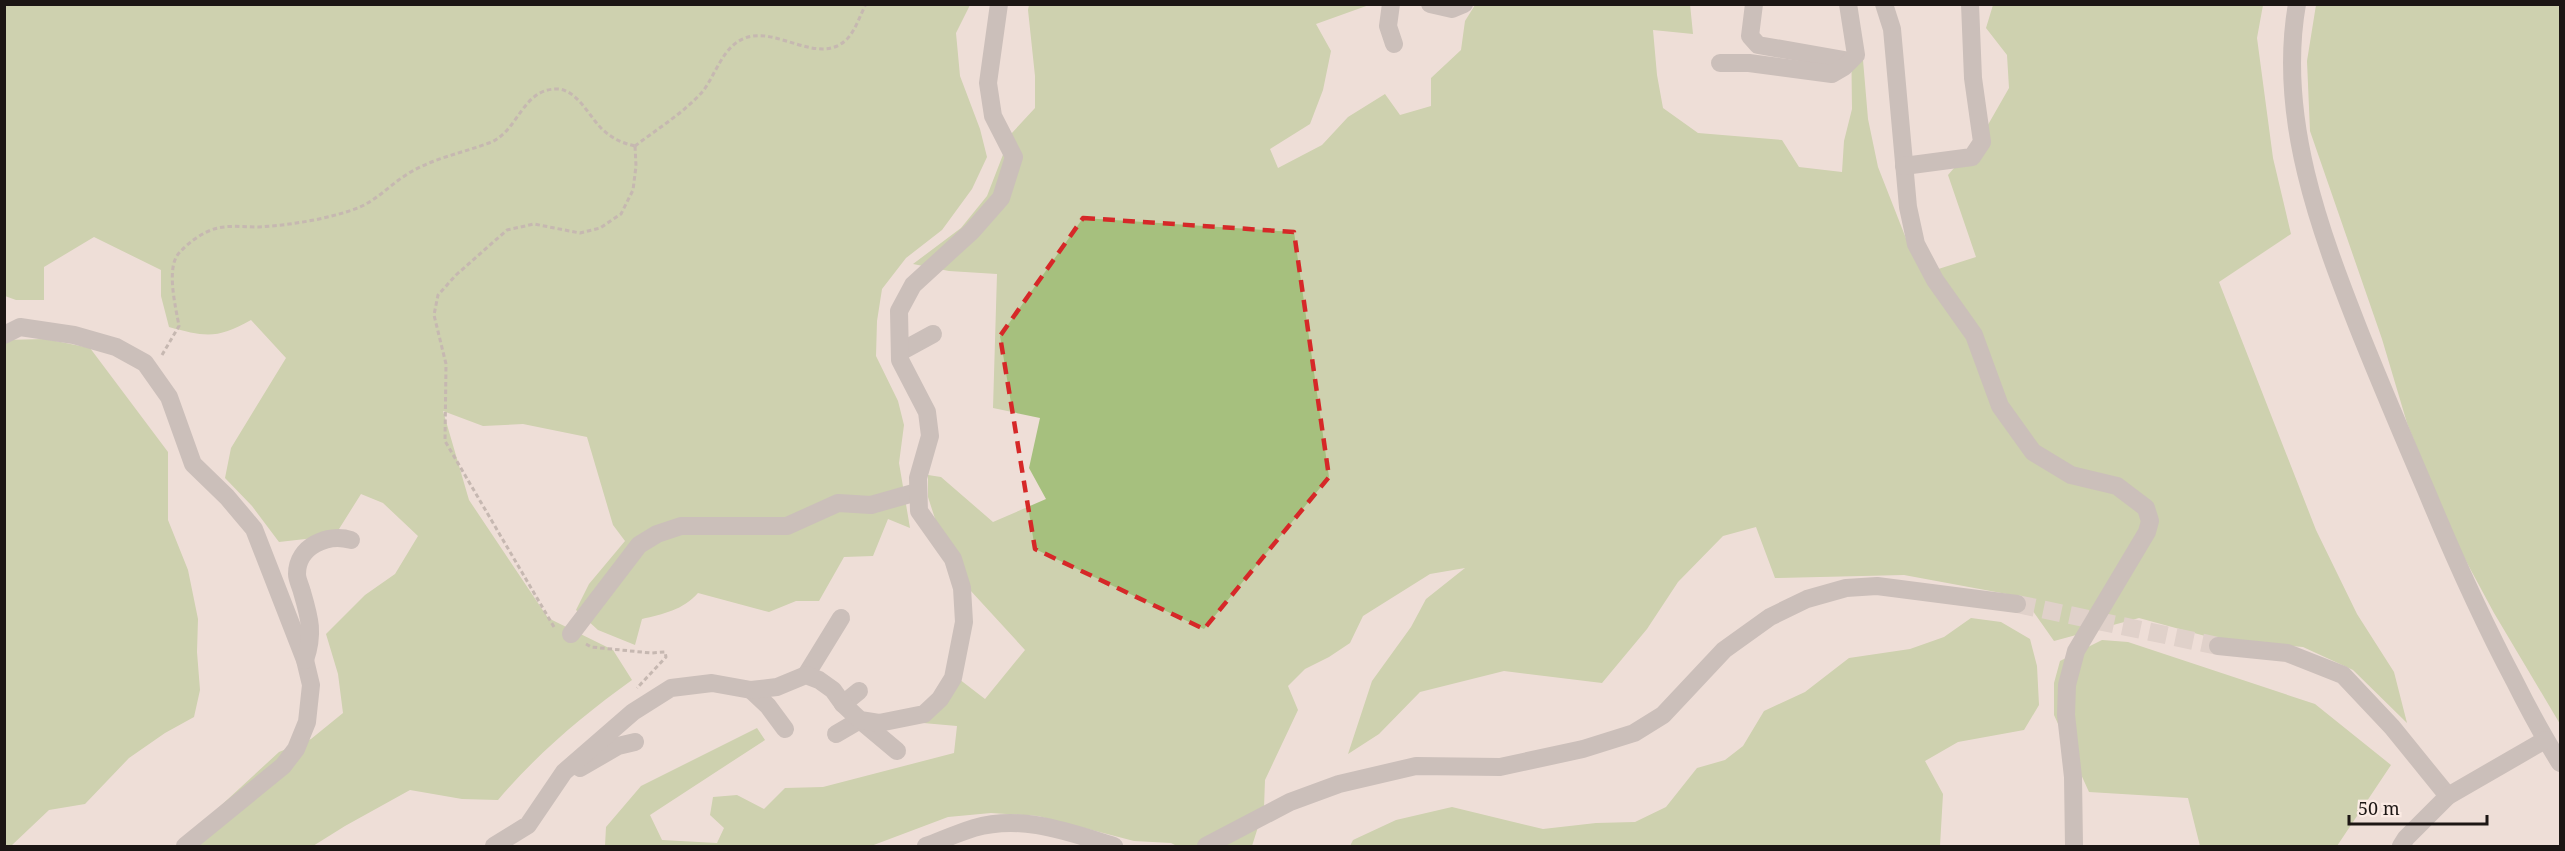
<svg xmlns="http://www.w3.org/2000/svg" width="2565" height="851" viewBox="0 0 2565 851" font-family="'Noto Serif',serif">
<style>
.green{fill:#a6c07e}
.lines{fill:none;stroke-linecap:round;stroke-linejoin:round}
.minor-tunnel{stroke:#cec0ba;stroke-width:18;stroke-dasharray:18 9;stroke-linecap:butt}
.path{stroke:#958984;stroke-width:3;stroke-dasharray:4.5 3;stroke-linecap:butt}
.minor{stroke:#a09997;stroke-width:18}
.marked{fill:none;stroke:#d62828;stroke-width:4.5;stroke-dasharray:12 8;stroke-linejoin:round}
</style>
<rect width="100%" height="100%" fill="#eeded7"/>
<g class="green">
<polygon points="1690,4 1693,34 1653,30 1657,75 1663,108 1698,133 1782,140 1799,167 1842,172 1844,141 1852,109 1851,28 1863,60 1868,119 1878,167 1907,241 1929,272 1976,257 1948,175 1981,137 2009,88 2007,55 1986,28 1993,5 2263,5 2257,38 2273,158 2291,234 2219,282 2316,530 2357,614 2394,672 2407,723 2353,670 2303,647 2220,640 2139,618 2054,641 2023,597 1904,575 1775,578 1756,527 1723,536 1678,582 1647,629 1602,683 1504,671 1420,692 1379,734 1348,754 1372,681 1411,627 1426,599 1465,568 1430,574 1363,616 1350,643 1329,657 1305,669 1288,686 1298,710 1265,780 1264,808 1252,846 1177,846 1171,843 1134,841 1038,816 991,813 948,817 871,846 605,846 606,827 641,786 757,728 765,740 650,815 662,840 717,843 724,828 710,815 713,797 737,795 764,809 785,788 823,787 954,753 957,726 923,723 959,679 985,699 1025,650 970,590 939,531 928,497 928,475 941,477 993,522 1046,499 1029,468 1040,418 993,408 997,274 949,271 913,264 961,228 987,196 1011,134 1035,108 1035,76 1028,10 1029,5 1369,5 1316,24 1331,51 1323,90 1310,124 1270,149 1278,168 1322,145 1348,117 1385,94 1400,115 1431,106 1431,78 1461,50 1465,21 1475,5"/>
<path d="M5,5h965l-14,28 4,43 20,53 7,28 -15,32 -30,41 -36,28 -24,31 -5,32 -1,35 22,45 6,24 -5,38 11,65 -22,-9 -15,37 -29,1 -25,44h-23l-27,11 -71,-19c-15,17 -35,21 -56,26l-7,26 -37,-15 -22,-20 13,-26 36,-43 -12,-16 -26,-88 -64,-13 -40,2 -40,-15 26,89 79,118 65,32 19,30c-49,35 -95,74 -134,120l-36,-1 -52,-9 -65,36 -32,20h-136l102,-94 32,-13 32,-26 -5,-39 -12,-40 39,-39 30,-21 23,-38 -35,-33 -22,-9 -22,35 -25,9 -35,4 -27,-36 -27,-28 6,-30 55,-90 -35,-38c-33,19 -46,17 -82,7l-8,-31v-26l-67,-33 -50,30v33h-28l-11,-4z"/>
<polygon points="2316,5 2560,5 2560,724 2494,613 2452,535 2407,423 2382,339 2310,131 2307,61"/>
<polygon points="46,339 90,348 168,452 168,520 188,570 198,619 197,652 200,690 194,717 165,733 129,758 85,804 49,810 11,846 4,846 4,340"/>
<polygon points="1971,618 2001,622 2030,639 2037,666 2039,705 2024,730 1958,742 1925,761 1943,794 1940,846 1350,846 1353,840 1396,820 1452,807 1543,829 1596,823 1635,822 1666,807 1697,768 1725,760 1743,746 1764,711 1805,692 1849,658 1910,649 1944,637"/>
<polygon points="2102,640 2128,642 2315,704 2391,765 2337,846 2200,846 2188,798 2089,792 2054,715 2054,683 2060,661"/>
</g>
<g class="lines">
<polyline class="minor-tunnel" points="2017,604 2218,646"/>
<g class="path">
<path d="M635,146c22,-17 50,-34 68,-55 13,-17 20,-45 42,-53 32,-12 73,28 101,2 9,-8 14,-25 20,-36"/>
<path d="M162,355l17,-29c-3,-18 -14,-60 1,-74 9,-10 24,-21 38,-24 13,-3 27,-1 41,-1 30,-2 64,-7 93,-17 23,-7 37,-25 57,-37 25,-15 53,-20 80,-30 30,-11 32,-54 68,-54 20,0 33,29 46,41 10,9 19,13 32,16"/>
<polyline points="554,627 445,441 446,364 434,315 438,295 456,275 507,230 534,224 580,233 600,228 621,214 633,190 636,166 635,146"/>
<polyline points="586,644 591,647 651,653 665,652 666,657 637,688"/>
</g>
<g class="minor">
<polyline points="1391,4 1388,26 1394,44"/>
<polyline points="1430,4 1452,9 1464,4"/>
<polyline points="1754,4 1750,36 1758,45 1850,61"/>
<polyline points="1884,4 1892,29 1908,207 1916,244 1935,280 1974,335 2000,406 2033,452 2071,475 2117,486 2146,508 2150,521 2147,532 2076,651 2067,685 2066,715 2073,777 2074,846"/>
<path d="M2297,4c-20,114 23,227 64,331 21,52 43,104 65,155 27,65 55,128 88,190 14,28 29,56 46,83"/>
<polyline points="1720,63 1749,63 1832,74 1844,67 1856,55 1848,4"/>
<polyline points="1904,166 1972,157 1982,142 1973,78 1970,4"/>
<polyline points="4,335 20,327 74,335 116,347 145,363 169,397 193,464 227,497 254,529 305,660 311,685 307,722 296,749 283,766 185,846"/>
<polyline points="900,352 933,334"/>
<polyline points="571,634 639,545 657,534 681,526 787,526 838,503 871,505 917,492"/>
<polyline points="2218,646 2287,653 2343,675 2392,727 2448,796"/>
<path d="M305,660c9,-26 5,-41 -3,-68 -1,-5 -5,-12 -5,-18 0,-28 31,-41 54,-34"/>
<polyline points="806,675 841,618"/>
<polyline points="751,690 768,706 785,729"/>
<polyline points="843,704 859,691"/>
<polyline points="836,734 860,720 897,751"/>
<polyline points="580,768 618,746 635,742"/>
<polyline points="494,846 528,825 564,772 633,712 671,688 712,683 751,690 777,687 806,675 819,680 833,690 843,704 860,720 879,723 924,714 940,699 953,678 964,622 962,588 953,559 919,511 918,478 930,436 927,412 900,360 899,311 913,285 972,231 1001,198 1014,157 993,116 988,83 999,4"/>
<path d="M926,846c16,-6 32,-13 48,-18 48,-14 94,4 140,18"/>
<polyline points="1206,846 1290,802 1339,784 1416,766 1500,767 1583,749 1634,733 1663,715 1724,650 1770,617 1807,599 1846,588 1877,586 2017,604"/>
<polyline points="2401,846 2406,838 2448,796 2545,740"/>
</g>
</g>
<path d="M0 0H2565V851H0ZM1083,218l211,14 35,245 -125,152 -169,-80 -35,-213z" fill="#eeded7" fill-opacity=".55" fill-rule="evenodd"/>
<path class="marked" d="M1083,218l211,14 35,245 -125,152 -169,-80 -35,-213z"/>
<rect width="2565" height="851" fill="none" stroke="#1c1614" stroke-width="12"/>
<path d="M2349 815v9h138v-9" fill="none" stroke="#1c1614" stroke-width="3"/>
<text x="2358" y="815" font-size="18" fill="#1c1614" stroke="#fbebe4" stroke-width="4.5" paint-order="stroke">50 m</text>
</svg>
